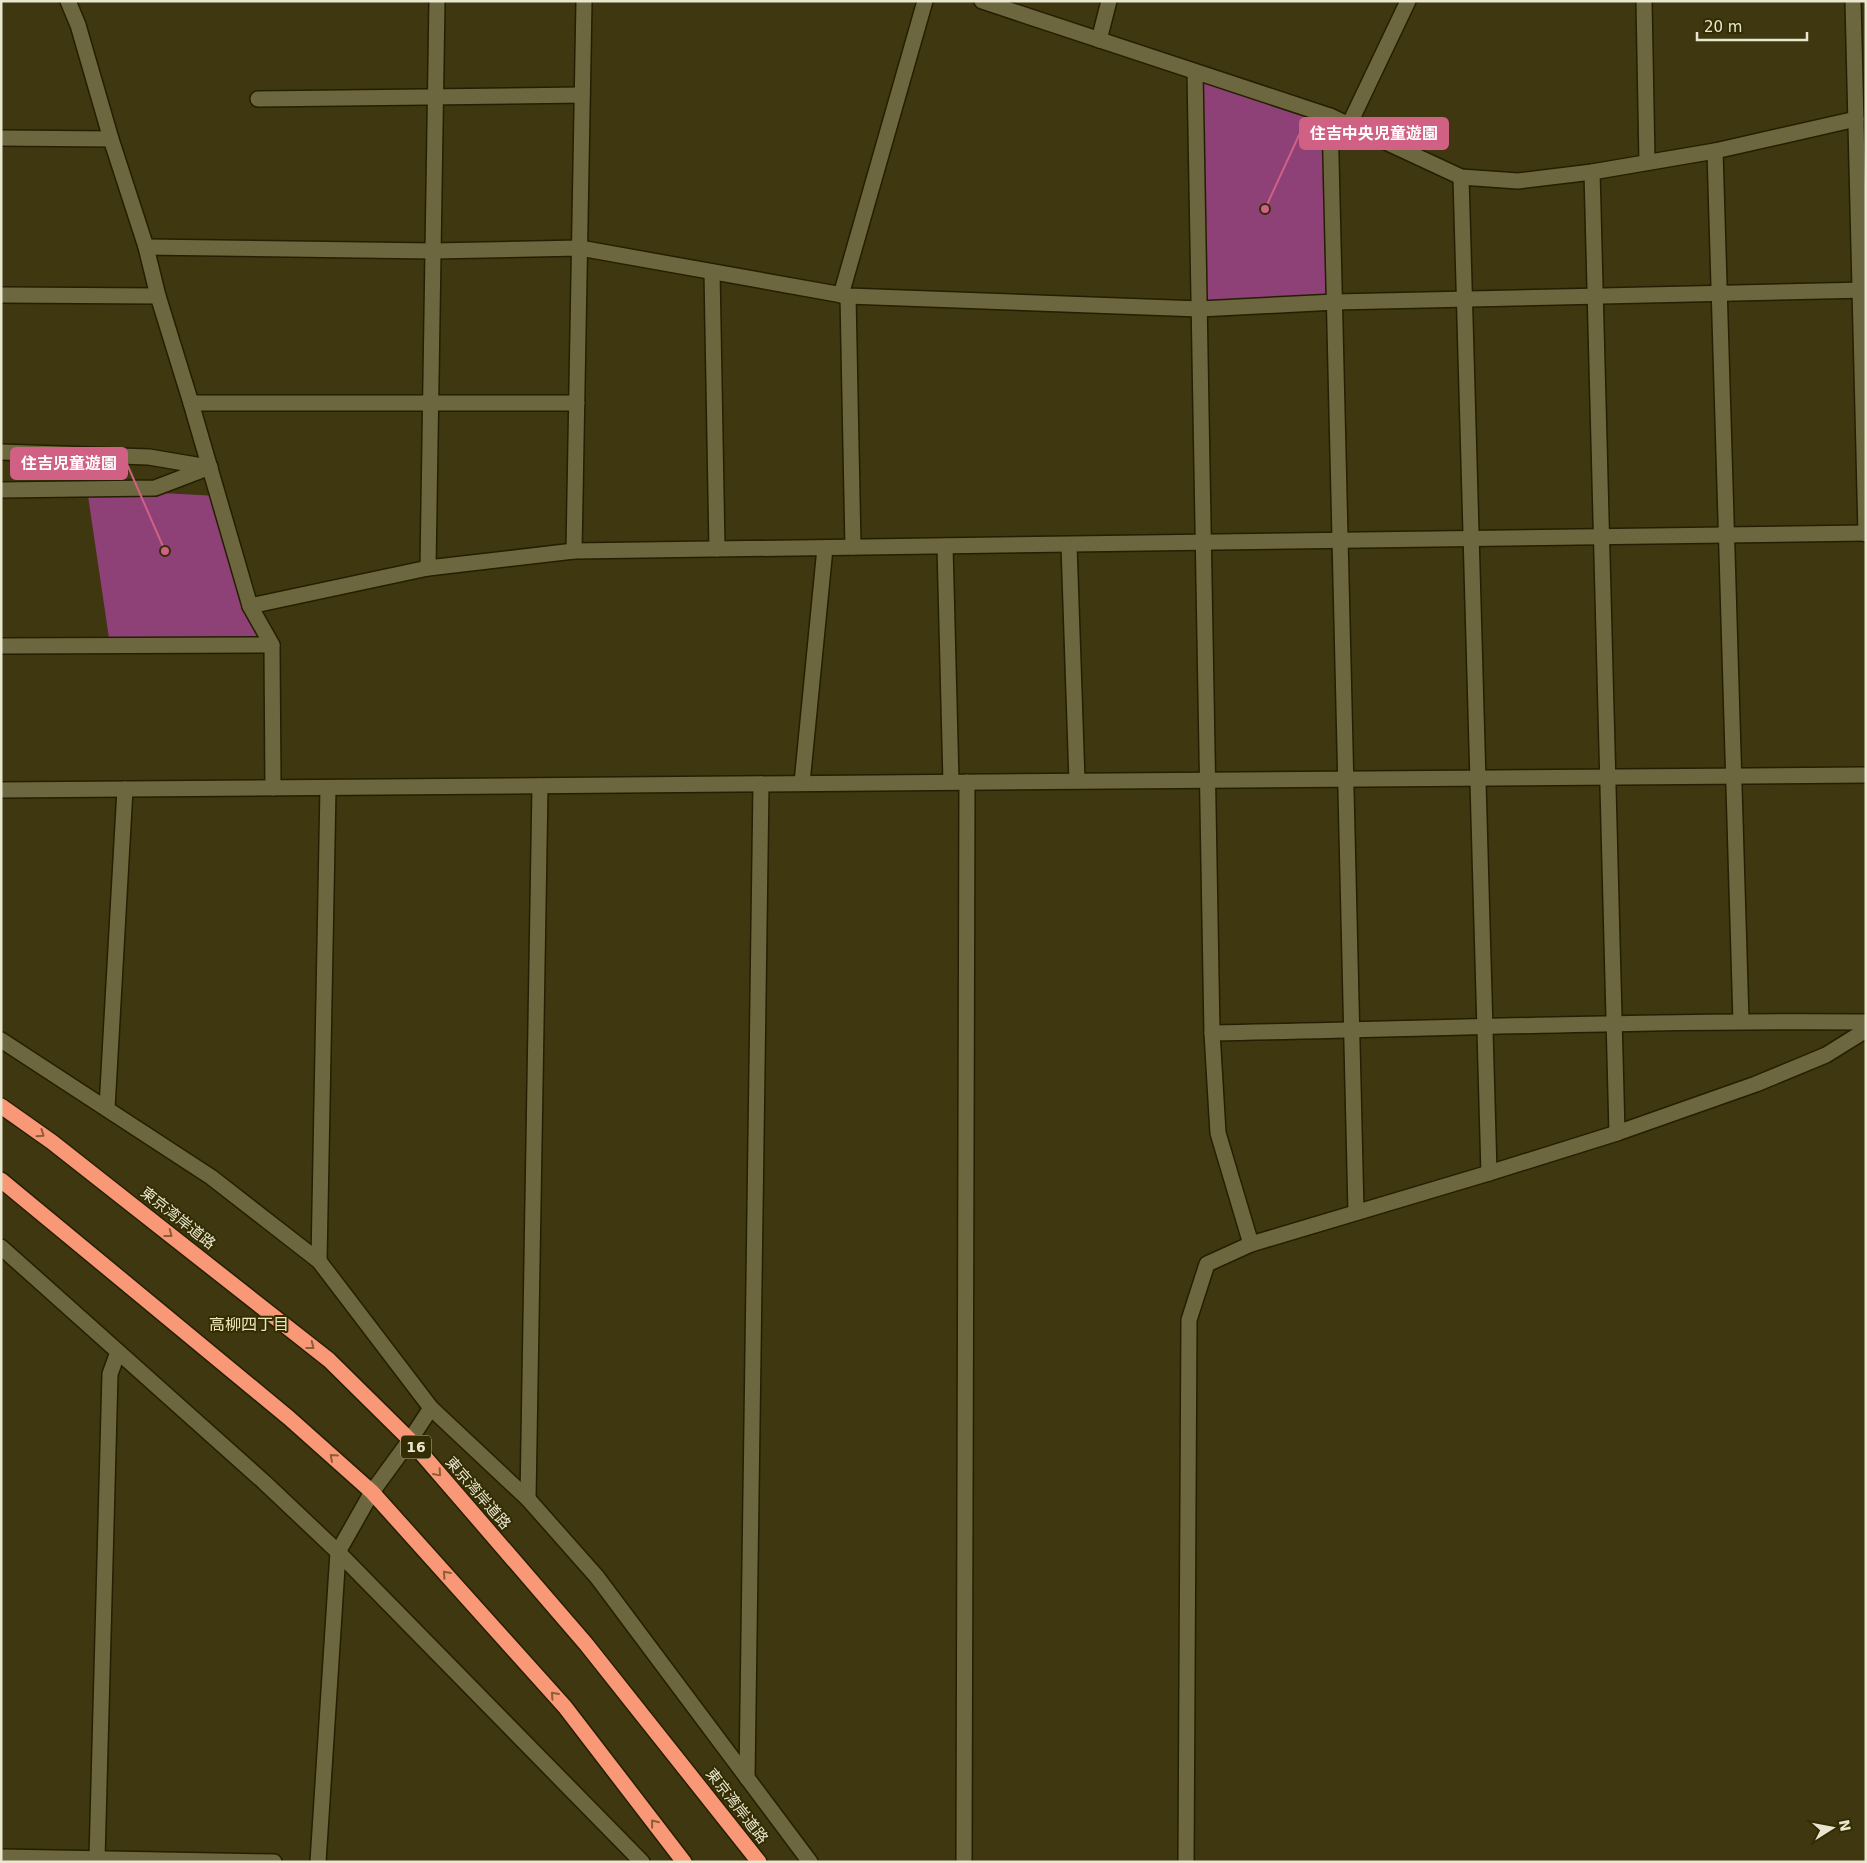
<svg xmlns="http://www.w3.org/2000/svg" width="1867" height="1863" viewBox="0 0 1867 1863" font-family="'DejaVu Sans','Noto Sans JP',sans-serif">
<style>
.green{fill:#8d4176}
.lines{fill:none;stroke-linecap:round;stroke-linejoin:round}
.street-casing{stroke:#241f01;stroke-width:18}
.highway-casing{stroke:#241f01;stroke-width:18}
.street{stroke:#6d673f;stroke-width:15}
.highway{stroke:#f89876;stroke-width:15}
.oneway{stroke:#8c5d37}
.labels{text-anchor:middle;stroke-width:4;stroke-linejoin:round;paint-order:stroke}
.shield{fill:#342d03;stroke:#b3af93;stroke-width:1}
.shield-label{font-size:14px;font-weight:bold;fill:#eae7d1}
.street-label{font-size:15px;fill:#eae7d1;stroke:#342d03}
.neighbourhood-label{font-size:16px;fill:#ece6b9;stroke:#342d03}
.leader{fill:none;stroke:#d06084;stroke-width:2}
.callout-dot{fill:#d06084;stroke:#342d03;stroke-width:2}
.callout{fill:#d06084;stroke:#d06084;stroke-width:2}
.callout-label{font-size:16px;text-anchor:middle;font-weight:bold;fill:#fff}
</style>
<rect width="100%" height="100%" fill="#3e370f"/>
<g class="green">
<polygon points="1195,72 1330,116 1335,302 1200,309"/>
<polygon points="87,489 218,496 272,645 110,645"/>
</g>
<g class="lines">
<g class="street-casing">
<g id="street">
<polyline points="68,1 78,25 111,139 146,247 158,296 191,403 250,606 272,645 273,788"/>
<polyline points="982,1 1330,116 1461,177 1518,181 1592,172 1715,151 1856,119"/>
<polyline points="1644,1 1647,162"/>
<polyline points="1853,1 1866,534"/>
<polyline points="1099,40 1109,1"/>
<polyline points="1195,72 1212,1033 1218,1133 1251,1244"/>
<polyline points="258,99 582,95"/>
<polyline points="1330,116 1356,1212"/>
<polyline points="1349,125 1408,1"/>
<polyline points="1,138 111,139"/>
<polyline points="1715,151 1741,1021"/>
<polyline points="1592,172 1617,1133"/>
<polyline points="1461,177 1489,1173"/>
<polyline points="146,247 433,251 580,248 848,296 1200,309 1335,302 1866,290"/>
<polyline points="712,272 717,549"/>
<polyline points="1,295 158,296"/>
<polyline points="841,295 925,1"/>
<polyline points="848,296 853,547"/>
<polyline points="191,403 577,403"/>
<polyline points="1,452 149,457 208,467"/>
<polyline points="1,490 155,488 210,467"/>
<polyline points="1069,545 1077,781"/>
<polyline points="945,546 951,782"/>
<polyline points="574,551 584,1"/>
<polyline points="428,568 437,1"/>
<polyline points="250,606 428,568 574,551 1866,533"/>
<polyline points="1,646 272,645"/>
<polyline points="802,783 825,548"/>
<polyline points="1,790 1866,775"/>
<path d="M1212,1033c218,-4 436,-13 654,-11"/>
<polyline points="1,1040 211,1177 319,1261 431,1408 528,1499 597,1577 810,1862"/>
<polyline points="107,1108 125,789"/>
<polyline points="1,1247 264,1482 338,1552 642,1862"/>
<polyline points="319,1261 328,788"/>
<polyline points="528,1499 540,786"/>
<polyline points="747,1778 761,784"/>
<polyline points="1,1857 274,1862"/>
<polyline points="97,1859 110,1374 118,1352"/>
<polyline points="318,1862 338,1552 372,1492 410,1440 431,1408"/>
<polyline points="964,1862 967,782"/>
<polyline points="1186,1862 1189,1320 1207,1264 1251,1244 1489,1173 1617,1133 1756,1084 1826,1055 1866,1030"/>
</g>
</g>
<g class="highway-casing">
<g id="highway">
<polyline points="1,1106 52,1142 329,1360 410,1440 586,1644 759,1862"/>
<polyline points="1,1180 289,1418 372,1492 565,1707 684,1862"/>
</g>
</g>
<use href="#street" class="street"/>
<use href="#highway" class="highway"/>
</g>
<defs><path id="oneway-chevron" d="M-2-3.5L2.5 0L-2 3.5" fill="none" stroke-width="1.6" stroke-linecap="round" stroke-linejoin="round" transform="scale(1.25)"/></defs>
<g class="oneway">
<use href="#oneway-chevron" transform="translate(41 1134) rotate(35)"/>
<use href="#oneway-chevron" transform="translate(169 1234) rotate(38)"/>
<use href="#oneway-chevron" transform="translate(311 1346) rotate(38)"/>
<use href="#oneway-chevron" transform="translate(333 1457) rotate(-138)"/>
<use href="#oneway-chevron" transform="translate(438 1473) rotate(49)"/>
<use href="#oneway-chevron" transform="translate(446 1574) rotate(-132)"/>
<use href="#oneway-chevron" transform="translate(554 1695) rotate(-132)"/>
<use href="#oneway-chevron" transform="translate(654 1823) rotate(-128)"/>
</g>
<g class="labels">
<rect class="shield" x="401" y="1435.5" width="30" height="23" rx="4"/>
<g class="shield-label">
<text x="416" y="1452">16</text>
</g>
<g class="street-label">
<text transform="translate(178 1218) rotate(38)" y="5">東京湾岸道路</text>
<text transform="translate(478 1493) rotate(49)" y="5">東京湾岸道路</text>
<text transform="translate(737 1806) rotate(52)" y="5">東京湾岸道路</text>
</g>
<g class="neighbourhood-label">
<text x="249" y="1330">高柳四丁目</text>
</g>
</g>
<path class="leader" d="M1265 209L1300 133M165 551L127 464"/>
<g class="callout-dot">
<circle cx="1265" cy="209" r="5"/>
<circle cx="165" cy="551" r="5"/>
</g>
<g class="callout">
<rect x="1300" y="118" width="148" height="31" rx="5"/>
<rect x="11" y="448" width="116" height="31" rx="5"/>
</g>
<g class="callout-label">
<text x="1374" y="139">住吉中央児童遊園</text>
<text x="69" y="469">住吉児童遊園</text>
</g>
<rect width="1867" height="1863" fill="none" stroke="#eae7d1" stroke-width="5"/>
<g transform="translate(1832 1828) rotate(79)" stroke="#342d03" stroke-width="4" paint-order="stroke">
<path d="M0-4L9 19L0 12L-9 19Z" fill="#eae7d1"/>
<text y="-8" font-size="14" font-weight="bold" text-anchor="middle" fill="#eae7d1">N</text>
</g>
<path d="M1697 32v8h110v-8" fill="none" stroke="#eae7d1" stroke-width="2.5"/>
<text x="1704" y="32" font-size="15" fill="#eae7d1" stroke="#342d03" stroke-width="4" paint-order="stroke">20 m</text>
</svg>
